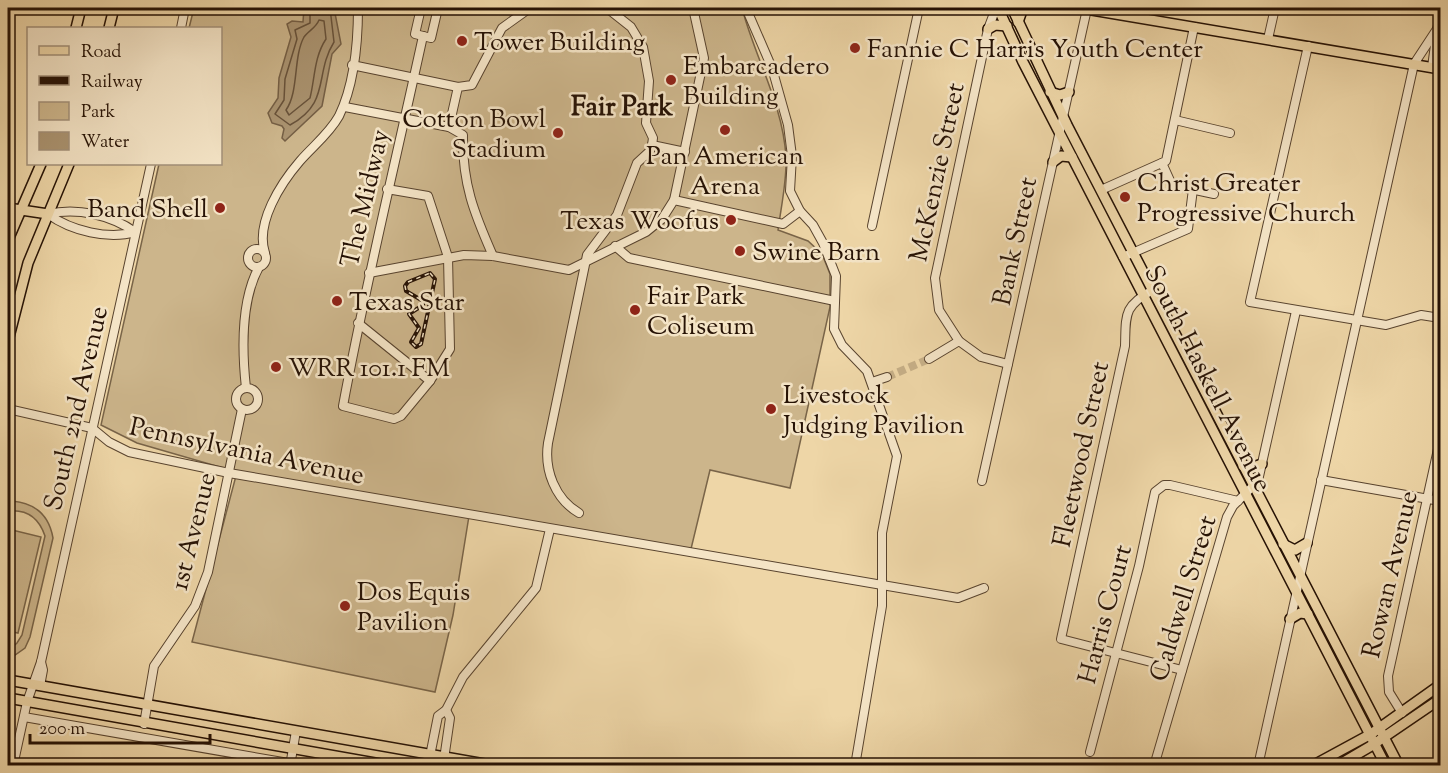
<svg xmlns="http://www.w3.org/2000/svg" width="1448" height="773" viewBox="0 0 1448 773" font-family="'Sorts Mill Goudy',serif">
<style>
.green{fill:#ccb58b;stroke:#796448;stroke-width:1.5}
.water{fill:#aa9370;stroke:#755f45;stroke-width:1.5}
.lines{fill:none;stroke-linecap:round;stroke-linejoin:round}
.shore{stroke:#68523a;stroke-width:1.5}
.minor-tunnel{stroke:#c6af87;stroke-width:8;stroke-dasharray:8 4;stroke-linecap:butt}
.minor-casing{stroke:#58432e;stroke-width:10}
.major-casing{stroke:#261205;stroke-width:12}
.minor{stroke:#f4e4c6;stroke-width:8}
.major{stroke:#eed6a7;stroke-width:9}
.rail-casing{stroke:#261205;stroke-width:4}
.rail{stroke:#f4e4c6;stroke-width:1.5;stroke-dasharray:4.5;stroke-linecap:butt}
.poi-dot{fill:#8f2418;stroke:#f4e4c6;stroke-width:2}
.labels{text-anchor:middle;stroke-width:5;stroke-linejoin:round;paint-order:stroke}
.poi-label{font-size:26px;fill:#261205;stroke:#f4e4c6;text-anchor:start}
.street-label{font-size:26px;fill:#261205;stroke:#f4e4c6}
.neighbourhood-label{font-size:27px;font-weight:bold;fill:#261205;stroke:#f4e4c6}
</style>
<rect width="100%" height="100%" fill="#eed6a7"/>
<filter id="stains"><feTurbulence type="fractalNoise" baseFrequency=".00333" numOctaves="4"/><feColorMatrix values="0 0 0 0 .2 0 0 0 0 .09 0 0 0 0 .02 0 0 0 .5 -.17"/></filter>
<radialGradient id="worn" r=".72"><stop offset=".6" stop-color="#630" stop-opacity="0"/><stop offset="1" stop-color="#630" stop-opacity=".3"/></radialGradient>
<g class="green">
<path d="M194,8h548c13,50 41,96 44,149 1,24 -5,50 -8,73l30,11 14,13 8,20v33l-40,181 -80,-18 -19,79 -222,-33 -16,99 -18,77 -243,-50 45,-170 -100,-29 -36,-18 58,-261h61v-136h-31z"/>
<path d="M12,501c24,2 37,14 41,37l-23,99 -5,11 -17,12v-9l9,-8 5,-8 23,-99c-6,-18 -18,-27 -37,-25v-9z"/>
<polygon points="8,529 41,537 18,633 8,631"/>
</g>
<polygon class="water" points="304,8 334,8 341,44 332,54 322,106 285,141 282,138 284,129 282,126 272,123 268,113 278,98 279,78 291,37 287,24 292,21 303,22"/>
<g class="lines">
<g class="shore">
<path d="M310,8v15l-15,7 2,9 -12,40 -1,21 -9,14 15,11c41,-22 24,-51 44,-83l-4,-34"/>
<path d="M319,20l5,1 2,18c-12,18 -11,39 -16,59l-21,17 -3,-5c13,-18 7,-53 18,-73 4,-6 12,-9 15,-17z"/>
</g>
<polyline class="minor-tunnel" points="887,377 929,359"/>
<g class="minor-casing">
<g id="minor">
<polyline points="421,8 415,34 431,38 438,8"/>
<polyline points="746,8 772,68 788,125 792,156 790,191 800,211 813,225 823,243 836,276 834,329 842,345 867,371 897,456 882,533 882,606 855,766"/>
<polyline points="181,28 185,8"/>
<polyline points="1268,39 1275,8"/>
<polyline points="1308,46 1250,302 1386,325 1421,315 1440,318"/>
<polyline points="352,65 458,87"/>
<polyline points="1432,67 1437,30"/>
<polyline points="345,107 449,127"/>
<polyline points="1175,120 1230,133"/>
<polyline points="652,145 685,152"/>
<polyline points="1162,163 1172,185 1214,194"/>
<path d="M387,189l41,7 20,61 2,92 -20,32 -29,35 -7,3 -51,-13c23,-124 53,-246 80,-370"/>
<polyline points="1101,190 1166,161 1194,27"/>
<polyline points="674,200 704,58 693,8"/>
<path d="M48,214c23,17 61,26 87,18"/>
<path d="M48,214c29,-7 63,1 87,18"/>
<polyline points="872,226 919,8"/>
<polyline points="615,246 629,258 835,301"/>
<circle cx="257" cy="258" r="9"/>
<path d="M265,253c-10,-30 16,-70 35,-92 13,-15 29,-27 39,-45 15,-31 19,-74 19,-108"/>
<path d="M493,256c-19,-43 -31,-73 -30,-121l-14,-8 9,-40 14,-2 30,-57 28,-20"/>
<polyline points="1123,257 1188,229 1193,189"/>
<polyline points="369,273 464,255 493,256 569,270 646,232 662,219 674,200 783,224 800,211"/>
<path d="M1153,290c-30,16 -27,25 -28,56l-64,293 121,31"/>
<polyline points="358,323 430,381"/>
<polyline points="959,341 939,310 935,278 988,29 996,8"/>
<polyline points="929,359 959,341 981,357 1008,364"/>
<polyline points="872,382 887,377"/>
<path d="M246,388c-4,-37 -5,-88 13,-121"/>
<circle cx="247" cy="399" r="11"/>
<polyline points="8,409 92,428 109,442 129,452 229,473 958,598 984,588"/>
<polyline points="1321,480 1440,501"/>
<polyline points="982,481 1087,9"/>
<path d="M579,513c-24,-14 -35,-43 -31,-70l39,-188 30,-40 20,-52 13,-12 2,-6 1,-7 -7,-15 3,-42 -6,-34 -12,-20 -24,-19"/>
<polyline points="40,686 43,670 41,662"/>
<polyline points="1402,713 1389,692 1388,676 1440,440"/>
<polyline points="24,717 306,766"/>
<polyline points="144,724 154,666 195,606 208,572 242,409"/>
<polyline points="1090,752 1139,566 1155,492 1164,485 1170,485 1238,501"/>
<polyline points="13,766 27,702 41,662 151,164"/>
<polyline points="290,766 296,731"/>
<polyline points="428,766 438,716 446,710 463,677 536,588 550,529"/>
<polyline points="443,766 450,718 446,710"/>
<polyline points="1154,766 1227,517 1233,506 1258,481 1296,311"/>
<polyline points="1258,766 1414,64 1437,29 1440,18"/>
</g>
</g>
<g class="major-casing">
<g id="major">
<polyline points="998,8 1023,62 1386,766"/>
<polyline points="1012,8 1067,125 1399,766"/>
<polyline points="1080,8 1440,69"/>
<polyline points="1018,22 1023,8"/>
<polyline points="76,28 81,8"/>
<polyline points="109,28 114,8"/>
<polyline points="988,29 995,25 1007,26"/>
<polyline points="1050,92 1060,95 1069,92"/>
<polyline points="1053,162 1061,156 1072,157"/>
<polyline points="8,208 48,214"/>
<polyline points="8,240 41,164"/>
<polyline points="8,341 28,263 69,164"/>
<polyline points="1243,466 1253,467 1262,464"/>
<polyline points="1283,544 1295,550 1307,543"/>
<polyline points="1290,619 1300,613 1308,614"/>
<polyline points="8,680 496,766"/>
<polyline points="8,698 392,766"/>
<polyline points="1312,766 1371,734 1440,685"/>
<polyline points="1337,766 1371,746 1440,699"/>
</g>
</g>
<use href="#minor" class="minor"/>
<use href="#major" class="major"/>
<g class="rail-casing">
<polygon id="rail" points="430,273 435,279 421,344 416,347 411,342 419,328 409,314 423,305 423,301 406,291 405,286 408,282"/>
</g>
<use href="#rail" class="rail"/>
</g>
<g class="poi-dot">
<circle cx="462" cy="41" r="6"/>
<circle cx="855" cy="48" r="6"/>
<circle cx="671" cy="80" r="6"/>
<circle cx="725" cy="130" r="6"/>
<circle cx="558" cy="133" r="6"/>
<circle cx="1125" cy="197" r="6"/>
<circle cx="220" cy="208" r="6"/>
<circle cx="731" cy="220" r="6"/>
<circle cx="740" cy="251" r="6"/>
<circle cx="337" cy="301" r="6"/>
<circle cx="635" cy="310" r="6"/>
<circle cx="276" cy="367" r="6"/>
<circle cx="771" cy="409" r="6"/>
<circle cx="345" cy="606" r="6"/>
</g>
<g class="labels">
<g class="poi-label">
<text x="474" y="50">Tower Building</text>
<text x="867" y="57">Fannie C Harris Youth Center</text>
<text x="683" y="74">Embarcadero<tspan x="683" dy="30">Building</tspan></text>
<text x="546" y="127" text-anchor="end">Cotton Bowl<tspan x="546" dy="30">Stadium</tspan></text>
<text x="725" y="164" text-anchor="middle">Pan American<tspan x="725" dy="30">Arena</tspan></text>
<text x="1137" y="191">Christ Greater<tspan x="1137" dy="30">Progressive Church</tspan></text>
<text x="208" y="217" text-anchor="end">Band Shell</text>
<text x="719" y="229" text-anchor="end">Texas Woofus</text>
<text x="752" y="260">Swine Barn</text>
<text x="647" y="304">Fair Park<tspan x="647" dy="30">Coliseum</tspan></text>
<text x="349" y="310">Texas Star</text>
<text x="288" y="376">WRR 101.1 FM</text>
<text x="783" y="403">Livestock<tspan x="783" dy="30">Judging Pavilion</tspan></text>
<text x="357" y="600">Dos Equis<tspan x="357" dy="30">Pavilion</tspan></text>
</g>
<g class="street-label">
<text transform="translate(936 172) rotate(-78)" y="9">McKenzie Street</text>
<text transform="translate(364 198) rotate(-77)" y="9">The Midway</text>
<text transform="translate(1014 241) rotate(-78)" y="9">Bank Street</text>
<text transform="translate(1209 378) rotate(63)" y="9">South Haskell Avenue</text>
<text transform="translate(75 408) rotate(-77)" y="9">South 2nd Avenue</text>
<text transform="translate(247 450) rotate(12)" y="9">Pennsylvania Avenue</text>
<text transform="translate(1080 454) rotate(-78)" y="9">Fleetwood Street</text>
<text transform="translate(192 531) rotate(-76)" y="9">1st Avenue</text>
<text transform="translate(1389 574) rotate(-77)" y="9">Rowan Avenue</text>
<text transform="translate(1182 598) rotate(-73)" y="9">Caldwell Street</text>
<text transform="translate(1104 614) rotate(-75)" y="9">Harris Court</text>
</g>
<g class="neighbourhood-label">
<text x="622" y="115">Fair Park</text>
</g>
</g>
<rect width="1448" height="773" fill="none" stroke="#eed6a7" stroke-width="30"/>
<rect x="9" y="9" width="1430" height="755" fill="none" stroke="#261205" stroke-width="3"/>
<rect x="15" y="15" width="1418" height="743" fill="none" stroke="#261205" stroke-width="1.5"/>
<rect x="27" y="27" width="195" height="138" fill="#f4e4c6" stroke="#a29079" stroke-width="1.5"/>
<rect x="39" y="46" width="30" height="9" fill="#eed6a7" stroke="#a29079" stroke-width="1.5"/>
<text x="81" y="57" font-size="18" fill="#261205">Road</text>
<rect x="39" y="76" width="30" height="9" fill="#261205" stroke="#a29079" stroke-width="1.5"/>
<text x="81" y="87" font-size="18" fill="#261205">Railway</text>
<rect x="39" y="102" width="30" height="18" fill="#ccb58b" stroke="#a29079" stroke-width="1.5"/>
<text x="81" y="117" font-size="18" fill="#261205">Park</text>
<rect x="39" y="132" width="30" height="18" fill="#aa9370" stroke="#a29079" stroke-width="1.5"/>
<text x="81" y="147" font-size="18" fill="#261205">Water</text>
<path d="M30 734v9h180v-9" fill="none" stroke="#261205" stroke-width="3"/>
<text x="39" y="734" font-size="18" fill="#261205" stroke="#f4e4c6" stroke-width="4.5" paint-order="stroke">200 m</text>
<rect width="100%" height="100%" filter="url(#stains)"/>
<rect width="100%" height="100%" fill="url(#worn)"/>
</svg>
